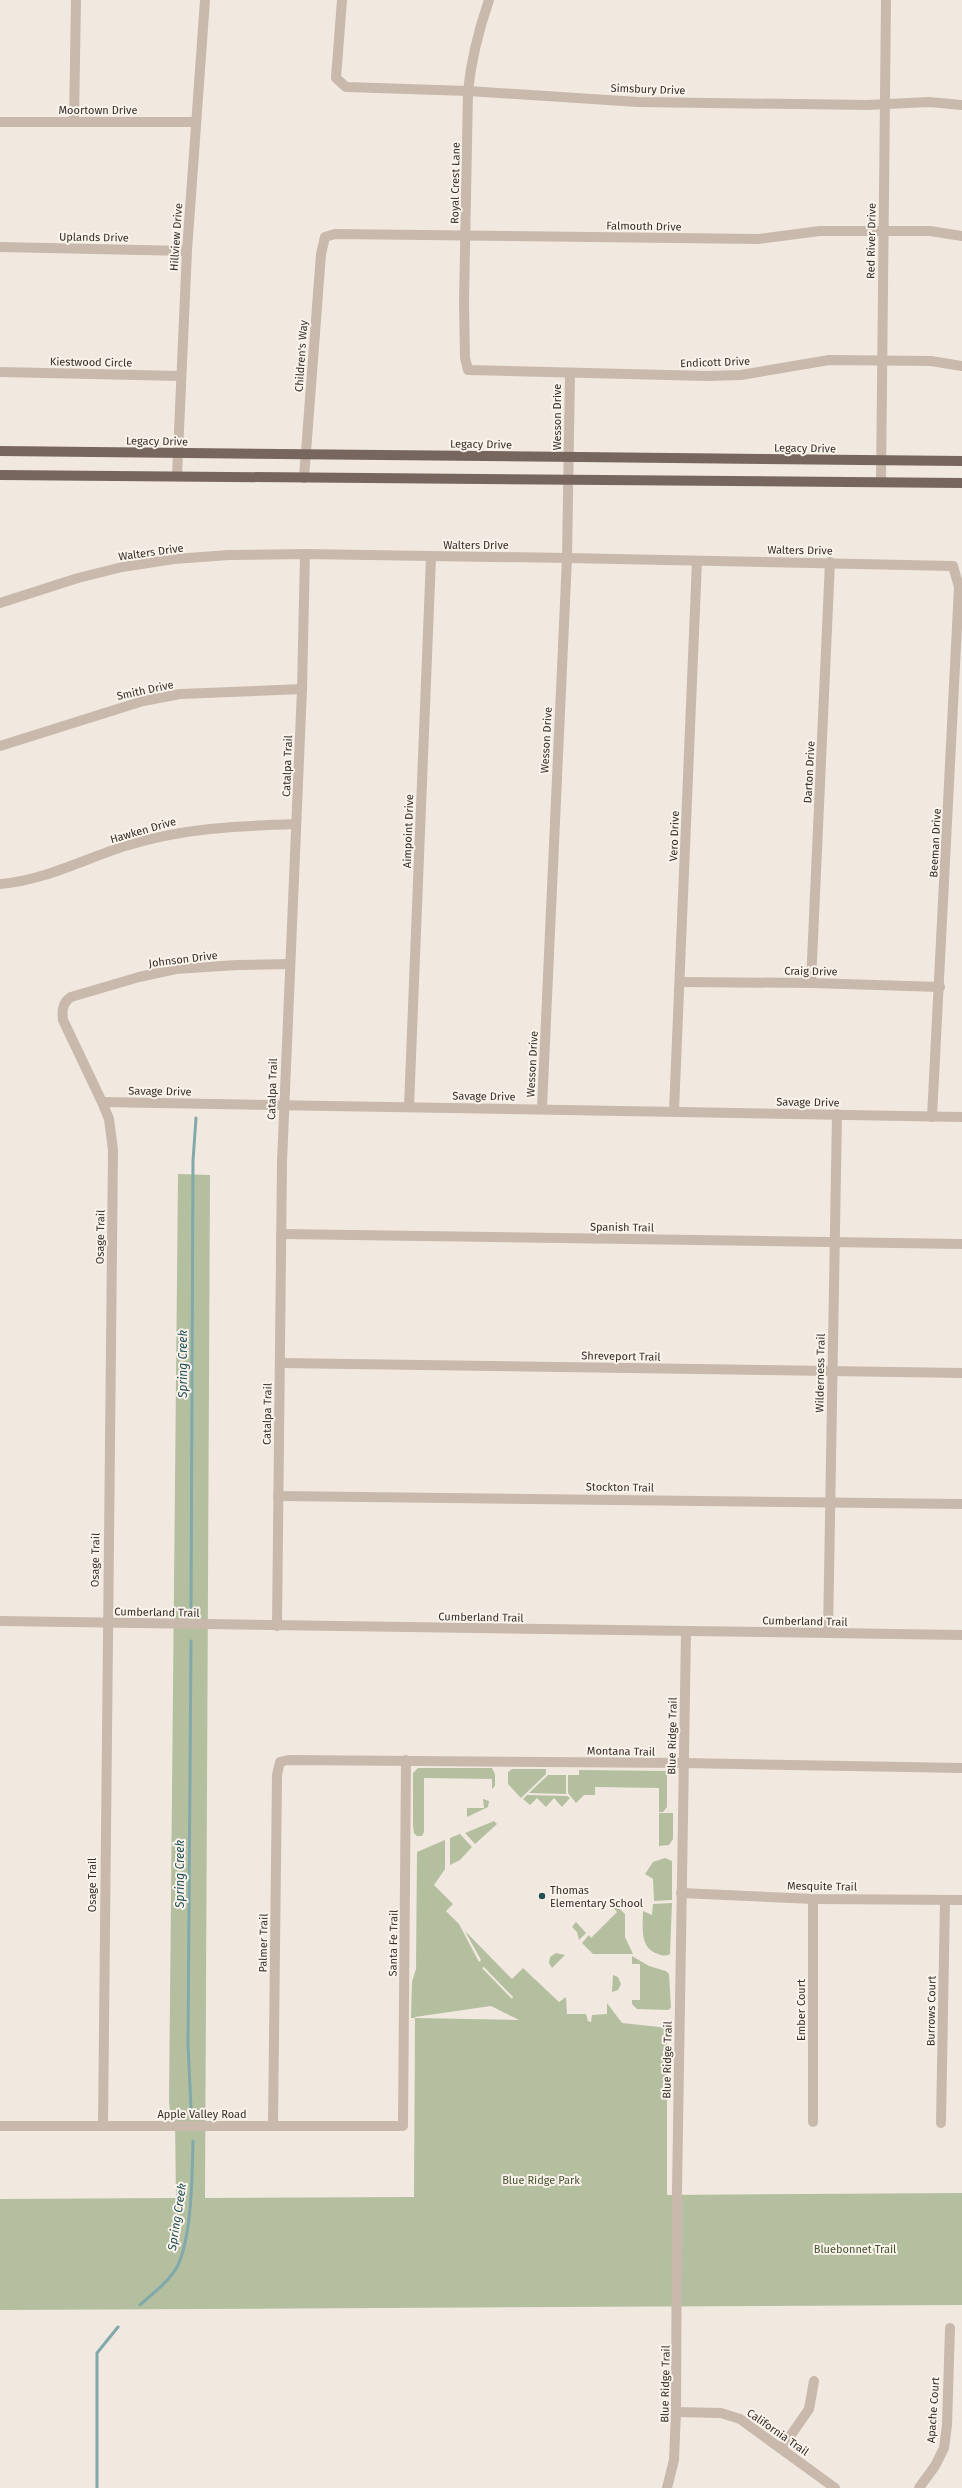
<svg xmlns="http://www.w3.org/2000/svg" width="962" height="2488" viewBox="0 0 962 2488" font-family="'Fira Sans',sans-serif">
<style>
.green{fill:#b4bfa0;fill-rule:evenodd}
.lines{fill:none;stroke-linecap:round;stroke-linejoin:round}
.stream{stroke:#81a8ab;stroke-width:3}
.minor{stroke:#c8b9ac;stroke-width:10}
.major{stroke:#77665d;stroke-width:10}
.poi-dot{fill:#235055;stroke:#f9f3eb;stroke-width:1.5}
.labels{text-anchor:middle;stroke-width:4;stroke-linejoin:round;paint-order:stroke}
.street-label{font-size:11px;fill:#372e2a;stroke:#f9f3eb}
.poi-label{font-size:11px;fill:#372e2a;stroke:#f9f3eb;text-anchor:start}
.park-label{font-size:11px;fill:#455330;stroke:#f9f3eb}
.water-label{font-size:12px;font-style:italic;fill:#235055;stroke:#f9f3eb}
</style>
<rect width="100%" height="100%" fill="#f1e9df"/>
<g class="green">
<path d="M178,1174l32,1 -5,1023 209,-1 1,-179h-4l1,-36 4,-13 1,-117 28,-12v29l-11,16 19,19 -7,7 13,13 20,38 2,-2 -16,-29 47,48 11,-11 36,34 7,-5 1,17h19l2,7 3,1 1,-7 15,-1v-11l15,20 47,5 -2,8v159l295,-2v112l-962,5v-111l176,-1 -1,-78h-4l-2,-18zM484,1967l29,30 -1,2 -30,-31zM491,2006l28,14 -104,-2v-1z"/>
<polygon points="418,1768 492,1768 495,1774 495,1786 492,1789 492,1779 424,1778 424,1832 422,1836 417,1836 414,1833 413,1826 413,1773"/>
<polygon points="512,1769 546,1769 546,1774 521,1798 508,1784 508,1772"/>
<polygon points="579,1770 667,1771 667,1807 663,1812 659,1812 659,1788 595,1787 595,1795 584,1795 576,1803 568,1793 568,1775 579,1775"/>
<polygon points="548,1775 566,1775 566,1794 529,1793"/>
<polygon points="527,1795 567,1796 570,1798 562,1807 554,1798 546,1807 537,1798 530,1805 523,1799"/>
<polygon points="483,1799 489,1801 488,1807 467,1817 467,1808 484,1808"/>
<polygon points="659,1813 673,1813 673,1839 669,1845 659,1846"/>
<polygon points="494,1821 497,1824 475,1844 465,1833"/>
<polygon points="460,1834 472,1847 460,1860 450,1865 450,1838"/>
<polygon points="665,1858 672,1861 672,1900 654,1901 653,1879 645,1874 653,1862"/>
<polygon points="610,1900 625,1914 625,1937 633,1954 593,1954 582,1943 589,1935 591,1938 617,1912 608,1902"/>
<path d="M672,1903l-2,51c-4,2 -7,2 -12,0 -19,-6 -15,-27 -15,-43l9,4 1,-11z"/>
<polygon points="576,1922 586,1933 579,1940 577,1932 572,1927"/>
<polygon points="556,1953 565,1955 552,1968 549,1963 550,1957"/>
<polygon points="632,1956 649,1966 666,1971 669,1974 671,2008 668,2010 637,2009 632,2004 632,2000 640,2000 640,1964 632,1964"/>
<polygon points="613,1975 618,1977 621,1984 618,1990 612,1992"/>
</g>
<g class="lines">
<g class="stream">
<polyline points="191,1611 193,1161 196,1118"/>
<polyline points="191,1641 188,2044 191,2108"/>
<path d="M140,2305c12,-11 31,-25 38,-40 14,-30 14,-90 15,-124"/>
<polyline points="97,2488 97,2353 118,2327"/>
</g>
<g class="minor">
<polyline points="342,0 336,78 346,87 468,91 638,102 867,105 929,102 962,105"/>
<path d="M489,0c-10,29 -18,61 -21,91l-4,212 1,55 3,12 239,6 34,-1 88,-15 102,1 31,5"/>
<polyline points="74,121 76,0"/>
<polyline points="0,122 196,122"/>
<polyline points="0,247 187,251"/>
<polyline points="0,372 181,376"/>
<polyline points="177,476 187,251 205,0"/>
<polyline points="304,478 321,254 325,237 335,234 758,239 820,231 930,231 962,236"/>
<polyline points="881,482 886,0"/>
<polyline points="0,603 78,578 122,567 174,559 229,555 305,554 567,558 953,566 959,587 932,1117"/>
<polyline points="0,746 143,701 180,694 302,689"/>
<path d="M0,884c43,-3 84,-25 125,-38 58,-18 111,-20 171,-22"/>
<polyline points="681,982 811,983 940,987"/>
<polyline points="811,983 830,562"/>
<polyline points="102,1102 962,1117"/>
<polyline points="409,1107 431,557"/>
<polyline points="542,1108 567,558 570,374"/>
<polyline points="674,1111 697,561"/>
<polyline points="281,1234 962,1244"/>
<polyline points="280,1363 962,1373"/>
<polyline points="278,1496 962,1504"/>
<polyline points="0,1621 962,1635"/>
<polyline points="277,1626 282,1162 302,689 305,554"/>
<polyline points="828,1633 837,1114"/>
<polyline points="681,1893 813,1899 962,1900"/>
<polyline points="813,1899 813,2122"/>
<polyline points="941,2123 945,1900"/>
<polyline points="0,2126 403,2126 406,1760"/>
<path d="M103,2126l10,-976 -4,-31 -7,-17 -39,-82c-1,-9 -1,-17 8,-23l68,-20 37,-8 61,-4 52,-1"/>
<polyline points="273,2126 277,1775 280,1762 288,1760 684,1763 962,1768"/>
<polyline points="676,2412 721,2413 740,2419 835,2488"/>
<polyline points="782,2448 809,2409 814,2381"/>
<polyline points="667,2488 674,2460 676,2412 677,2191 686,1631"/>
<polyline points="919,2488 935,2466 944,2448 947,2425 950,2328"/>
</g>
<g class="major">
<polyline points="0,451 962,461"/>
<polyline points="0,475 962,483"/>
</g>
</g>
<circle class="poi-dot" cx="542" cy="1896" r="4"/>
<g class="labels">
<g class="street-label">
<text transform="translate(648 89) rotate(2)" y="4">Simsbury Drive</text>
<text x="98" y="114">Moortown Drive</text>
<text transform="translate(455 183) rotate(-89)" y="4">Royal Crest Lane</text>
<text transform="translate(644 226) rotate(1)" y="4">Falmouth Drive</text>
<text transform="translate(94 237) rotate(1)" y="4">Uplands Drive</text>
<text transform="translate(176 237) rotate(-86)" y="4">Hillview Drive</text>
<text transform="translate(871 241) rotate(-89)" y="4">Red River Drive</text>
<text transform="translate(301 356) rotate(-86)" y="4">Children's Way</text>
<text transform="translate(91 362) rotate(1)" y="4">Kiestwood Circle</text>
<text transform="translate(715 362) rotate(-2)" y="4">Endicott Drive</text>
<text transform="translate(557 417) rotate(-90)" y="4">Wesson Drive</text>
<text transform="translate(157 441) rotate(1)" y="4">Legacy Drive</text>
<text transform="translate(481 444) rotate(1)" y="4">Legacy Drive</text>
<text transform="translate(805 448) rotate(1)" y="4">Legacy Drive</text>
<text x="476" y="549">Walters Drive</text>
<text transform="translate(800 550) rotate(1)" y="4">Walters Drive</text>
<text transform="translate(151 552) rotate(-8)" y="4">Walters Drive</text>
<text transform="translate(145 690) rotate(-12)" y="4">Smith Drive</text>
<text transform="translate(546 740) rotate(-87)" y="4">Wesson Drive</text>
<text transform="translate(287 766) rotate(-88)" y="4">Catalpa Trail</text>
<text transform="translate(809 772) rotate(-87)" y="4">Darton Drive</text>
<text transform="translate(143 830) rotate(-16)" y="4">Hawken Drive</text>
<text transform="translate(408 831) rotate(-88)" y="4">Aimpoint Drive</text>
<text transform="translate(674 836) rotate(-88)" y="4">Vero Drive</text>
<text transform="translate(935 843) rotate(-87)" y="4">Beeman Drive</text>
<text transform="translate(183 959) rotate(-7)" y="4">Johnson Drive</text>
<text transform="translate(811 971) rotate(1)" y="4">Craig Drive</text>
<text transform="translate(532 1064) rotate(-87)" y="4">Wesson Drive</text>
<text transform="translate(272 1089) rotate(-88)" y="4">Catalpa Trail</text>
<text transform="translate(160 1091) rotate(1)" y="4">Savage Drive</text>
<text transform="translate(484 1096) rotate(1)" y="4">Savage Drive</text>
<text transform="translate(808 1102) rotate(1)" y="4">Savage Drive</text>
<text transform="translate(622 1227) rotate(1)" y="4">Spanish Trail</text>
<text transform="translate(100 1237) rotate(-89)" y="4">Osage Trail</text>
<text transform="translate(621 1356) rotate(1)" y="4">Shreveport Trail</text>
<text transform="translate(820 1373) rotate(-89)" y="4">Wilderness Trail</text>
<text transform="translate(267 1414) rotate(-89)" y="4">Catalpa Trail</text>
<text transform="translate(620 1487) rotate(1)" y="4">Stockton Trail</text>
<text transform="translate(95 1560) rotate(-89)" y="4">Osage Trail</text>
<text transform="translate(157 1612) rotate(1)" y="4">Cumberland Trail</text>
<text transform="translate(481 1617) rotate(1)" y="4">Cumberland Trail</text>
<text transform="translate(805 1621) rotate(1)" y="4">Cumberland Trail</text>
<text transform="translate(672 1736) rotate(-89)" y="4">Blue Ridge Trail</text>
<text transform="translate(621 1751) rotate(1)" y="4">Montana Trail</text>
<text transform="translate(92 1885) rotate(-90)" y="4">Osage Trail</text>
<text transform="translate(822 1886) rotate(1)" y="4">Mesquite Trail</text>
<text transform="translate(263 1943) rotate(-89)" y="4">Palmer Trail</text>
<text transform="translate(393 1943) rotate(-89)" y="4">Santa Fe Trail</text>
<text transform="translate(801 2010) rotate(-90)" y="4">Ember Court</text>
<text transform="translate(931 2011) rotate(-89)" y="4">Burrows Court</text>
<text transform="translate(667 2060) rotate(-89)" y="4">Blue Ridge Trail</text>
<text x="202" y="2118">Apple Valley Road</text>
<text transform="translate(665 2384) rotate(-89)" y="4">Blue Ridge Trail</text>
<text transform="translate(933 2410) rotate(-86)" y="4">Apache Court</text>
<text transform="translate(778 2432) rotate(35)" y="4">California Trail</text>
</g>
<g class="poi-label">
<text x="550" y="1894">Thomas<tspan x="550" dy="13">Elementary School</tspan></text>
</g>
<g class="park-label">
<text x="541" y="2184">Blue Ridge Park</text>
<text x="855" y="2253">Bluebonnet Trail</text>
</g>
<g class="water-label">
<text transform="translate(183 1364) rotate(-90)" y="4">Spring Creek</text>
<text transform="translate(180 1874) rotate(-90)" y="4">Spring Creek</text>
<text transform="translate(177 2217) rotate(-81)" y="4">Spring Creek</text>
</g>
</g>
</svg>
